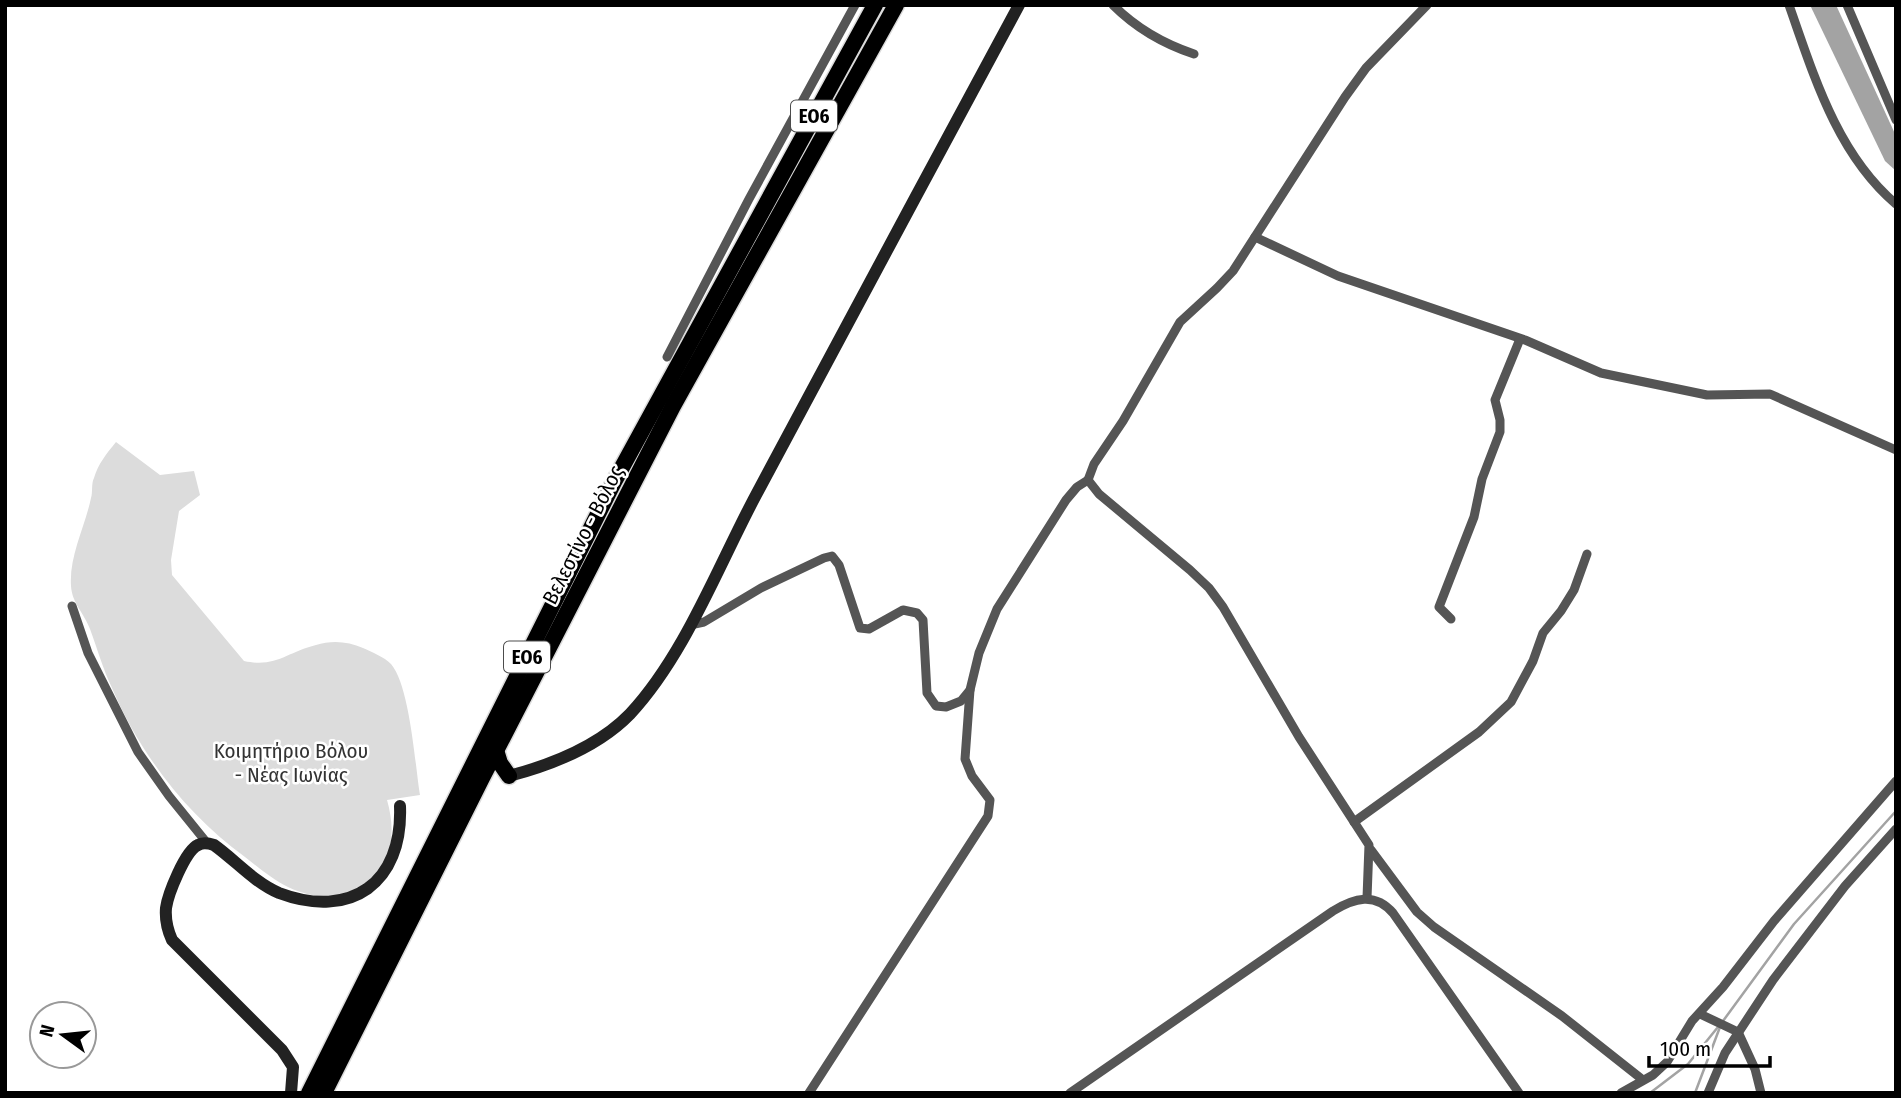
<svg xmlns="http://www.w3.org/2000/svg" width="1901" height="1098" viewBox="0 0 1901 1098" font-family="'Fira Sans Condensed',sans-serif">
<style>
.green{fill:#dcdcdc}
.water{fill:#a3a3a3}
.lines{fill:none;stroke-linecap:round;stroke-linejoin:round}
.stream{stroke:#a3a3a3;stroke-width:2.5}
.highway-casing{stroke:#dbdbdb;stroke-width:19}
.street{stroke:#555;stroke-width:9}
.secondary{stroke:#222;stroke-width:12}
.highway{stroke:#000;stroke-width:16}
.labels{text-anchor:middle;stroke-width:5;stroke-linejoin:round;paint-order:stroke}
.shield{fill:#fff;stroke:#4c4c4c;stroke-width:2}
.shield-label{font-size:19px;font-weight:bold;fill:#000}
.street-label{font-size:21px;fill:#000;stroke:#fff}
.park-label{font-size:21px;fill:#333;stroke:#fff}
</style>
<rect width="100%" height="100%" fill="#fff"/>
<path class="green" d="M116,442l44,33 34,-4 6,24 -21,16 -8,49 1,15 72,86c32,7 43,-9 72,-16 15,-5 32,-4 47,3 9,4 21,9 28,16 19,22 24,101 29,131l-33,5c6,21 7,42 -2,63 -2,6 -9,10 -14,15 -25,22 -53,23 -83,9 -15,-7 -30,-20 -43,-30 -58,-42 -105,-103 -133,-169 -9,-19 -15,-40 -22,-59 -6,-16 -18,-26 -19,-43 -2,-30 14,-59 20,-88 2,-6 0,-14 3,-20 4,-14 13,-25 22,-36z"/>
<polygon class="water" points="1810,5 1836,5 1896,136 1896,171 1885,161"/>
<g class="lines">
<g class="stream">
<polyline points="1723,1021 1794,924 1896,811"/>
<polyline points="1650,1093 1688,1064 1718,1027"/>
<polyline points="1695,1093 1720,1027"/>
</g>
<g class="highway-casing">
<g id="highway">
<polyline points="496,750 500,763 509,776"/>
<polyline points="309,1093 614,482 875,5"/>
<polyline points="324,1093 482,778 673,406 896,5"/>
</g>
</g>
<g class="street">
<path d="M1113,5c22,22 51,39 81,49"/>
<path d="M1789,5c25,71 48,149 107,199"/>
<polyline points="1847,5 1896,120"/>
<polyline points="1255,237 1338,276 1525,340 1601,373 1707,395 1770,394 1896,450"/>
<polyline points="667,357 749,199 855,5"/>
<polyline points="72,606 88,653 138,752 169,796 207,843"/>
<polyline points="1451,619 1439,607 1474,517 1482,479 1500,432 1500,420 1495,400 1520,339"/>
<polyline points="690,625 704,622 761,588 824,558 832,556 839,565 860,628 869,629 903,610 917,613 923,620 927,693 936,706 946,707 961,701 970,690 979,653 997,609 1066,500 1077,487 1088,480"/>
<polyline points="1354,822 1479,732 1511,702 1533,661 1543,633 1561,611 1574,590 1587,554"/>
<polyline points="1371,850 1417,912 1434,927 1562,1016 1643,1080"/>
<polyline points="1367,898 1369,845 1299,737 1223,607 1209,588 1190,570 1099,494 1088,480 1094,464 1123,421 1180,322 1217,288 1233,271 1345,97 1366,68 1427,5"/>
<polyline points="1700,1014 1738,1032 1755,1069 1761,1093"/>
<polyline points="809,1093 988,816 990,800 972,776 965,759 970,690"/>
<path d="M1070,1093l263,-182c21,-13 42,-19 60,2l126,180"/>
<polyline points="1621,1093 1653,1075 1667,1062 1692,1021 1723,987 1774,921 1896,781"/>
<polyline points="1708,1093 1725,1053 1773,980 1845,886 1896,829"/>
</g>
<g class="secondary">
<path d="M509,776c42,-11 89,-29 121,-62 55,-59 88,-148 126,-219 87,-163 175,-327 263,-490"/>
<path d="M291,1093l2,-26 -11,-17 -110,-110c-5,-11 -7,-20 -6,-32 2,-14 19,-57 32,-63 5,-3 10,-2 16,0 21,15 41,38 65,48 72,27 124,-10 121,-87"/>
</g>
<use href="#highway" class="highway"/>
</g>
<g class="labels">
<g class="shield">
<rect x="791" y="100.5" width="46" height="31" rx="5"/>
<rect x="504" y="641.5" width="46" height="31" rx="5"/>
</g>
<g class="shield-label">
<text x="814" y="123">ΕΟ6</text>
<text x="527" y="664">ΕΟ6</text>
</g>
<g class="street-label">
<text transform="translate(583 535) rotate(-63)" y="7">Βελεστίνο - Βόλος</text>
</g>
<g class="park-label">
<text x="291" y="758">Κοιμητήριο Βόλου<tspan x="291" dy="24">- Νέας Ιωνίας</tspan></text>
</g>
</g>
<rect width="1901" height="1098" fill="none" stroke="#000000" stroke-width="14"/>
<g transform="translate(63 1035) rotate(285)"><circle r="33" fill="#ffffff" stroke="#999999" stroke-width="2"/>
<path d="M0-5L12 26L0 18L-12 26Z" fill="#000000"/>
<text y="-10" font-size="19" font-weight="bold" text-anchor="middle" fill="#000000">N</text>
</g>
<path d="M1649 1056v10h121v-10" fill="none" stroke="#000000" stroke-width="3.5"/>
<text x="1660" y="1056" font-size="21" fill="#000000" stroke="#ffffff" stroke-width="5" paint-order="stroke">100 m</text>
</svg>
